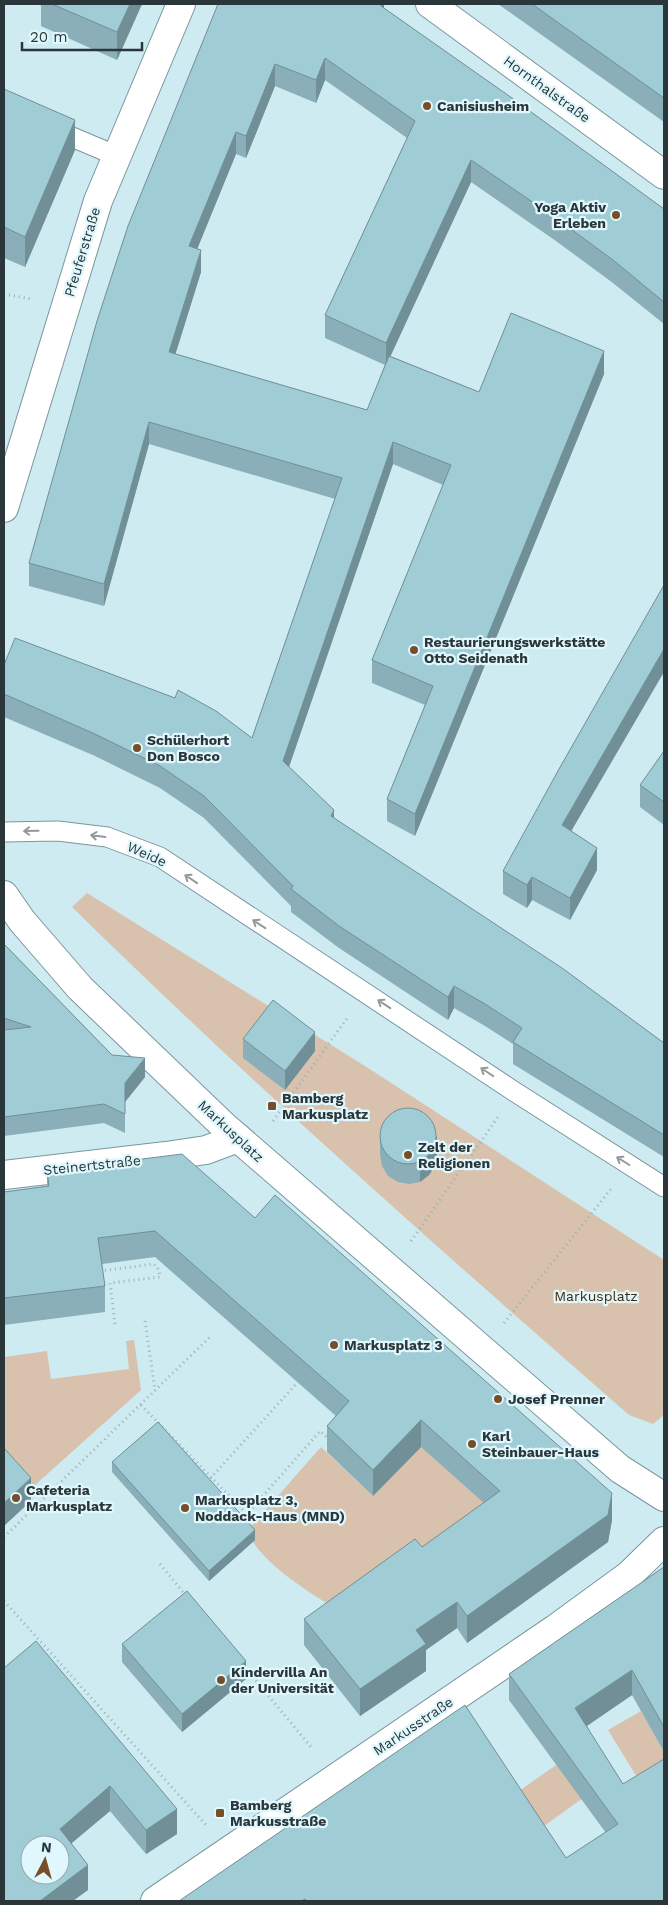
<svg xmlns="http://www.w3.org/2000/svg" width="668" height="1905" viewBox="0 0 668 1905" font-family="'Work Sans',sans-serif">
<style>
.green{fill:#d9c2ad}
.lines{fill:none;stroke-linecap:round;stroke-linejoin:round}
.service-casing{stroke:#7b969d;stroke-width:21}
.minor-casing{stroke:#7b969d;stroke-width:30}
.tertiary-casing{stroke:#7b969d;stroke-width:30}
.path{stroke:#9ab1b7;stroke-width:3;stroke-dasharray:1 4;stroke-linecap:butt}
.service{stroke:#fff;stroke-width:19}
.minor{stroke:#fff;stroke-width:28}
.tertiary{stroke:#fff;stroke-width:28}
.wall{fill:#8aafb8;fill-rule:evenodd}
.shaded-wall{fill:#708f96}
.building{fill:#a0ccd6;stroke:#708f96;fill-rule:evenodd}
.oneway{stroke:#949a9c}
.poi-dot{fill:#744f2a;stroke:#dff7fd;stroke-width:2}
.labels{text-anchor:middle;stroke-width:4.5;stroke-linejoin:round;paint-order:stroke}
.street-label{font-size:14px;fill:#2a3639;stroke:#dff7fd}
.poi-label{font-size:14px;font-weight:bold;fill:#2a3639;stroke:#dff7fd;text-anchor:start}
.park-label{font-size:14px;fill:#482b0a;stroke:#dff7fd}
</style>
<rect width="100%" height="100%" fill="#ceebf2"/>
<g class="green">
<path d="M87,893l278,173 299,194v155l-11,9 -24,-9c-189,-165 -378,-332 -557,-508z"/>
<polygon points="134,1340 141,1390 25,1494 4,1472 4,1357 47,1351 51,1379 129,1369 126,1341"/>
<path d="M419,1445l83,71 -156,99c-31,-19 -85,-50 -99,-84l74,-84 52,49z"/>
<polygon points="641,1711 664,1752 664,1785 648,1795 608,1730"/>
<polygon points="569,1756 594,1790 533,1834 509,1798"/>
</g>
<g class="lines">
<g class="service-casing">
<g id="service">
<polyline points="53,129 117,156"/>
<polyline points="4,832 58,831 107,837 160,857 515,1092 664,1187"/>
</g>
</g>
<g class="minor-casing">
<g id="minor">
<polyline points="430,4 664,175"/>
<polyline points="4,508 98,201 181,4"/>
<polyline points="4,895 22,921 80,988 224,1126 620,1469 664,1497"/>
<polyline points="4,1175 166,1156 206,1150 238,1138"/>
</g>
</g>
<g class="tertiary-casing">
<polyline id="tertiary" points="155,1901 555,1629 629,1575 664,1541"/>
</g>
<g class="path">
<polyline points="4,294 31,299"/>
<polyline points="273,1121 348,1017"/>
<polyline points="411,1241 498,1117"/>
<polyline points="100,1271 154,1264 159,1270 160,1277 110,1283 115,1325"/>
<polyline points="145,1321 155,1390"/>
<polyline points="504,1323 611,1189"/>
<polyline points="141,1405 247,1514 320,1431 330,1440"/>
<polyline points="207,1482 298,1382"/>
<polyline points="4,1537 211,1336"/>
<polyline points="160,1564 186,1596"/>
<polyline points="4,1601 206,1825"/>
<polyline points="243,1665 311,1747"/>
</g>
<use href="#service" class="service"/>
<use href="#minor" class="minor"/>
<use href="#tertiary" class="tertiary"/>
</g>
<g class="wall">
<polygon points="41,4 142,4 117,60 41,26"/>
<path d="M218,4h166v4l280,201v115l-51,-41 -57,-42 -85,-59 -81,174 89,36 125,-18 -189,462 -28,-15v-22l38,-94 -53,-22v-23l71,-175 -50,-21 -104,303 45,51 330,225v114l-151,-93v-20l-28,-18 -31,-18 -6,12 -109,-72 -48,-36v-6l-87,-88 -44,-30 -65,-32 -91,-39v-52l248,73 83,-239 -186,-55 -45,162 -75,-20v-23zM325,80l82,58 -82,177v23l60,27 -18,45 -192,-56 26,-82 -4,-23 39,-95 10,4 29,-72 41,17z"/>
<polygon points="498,4 664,4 664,122"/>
<polygon points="4,89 75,150 25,267 4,258"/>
<polygon points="664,751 664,825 640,807 640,785"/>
<polygon points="572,831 597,870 570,920 532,900 527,908 503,894 503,871"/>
<polygon points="4,944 112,1055 145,1077 125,1102 125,1133 104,1123 4,1136"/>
<polygon points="243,1039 315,1051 285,1090 243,1058"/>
<polygon points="380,1136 437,1155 435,1166 429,1175 420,1182 409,1184 398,1182 388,1176 382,1166 380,1155"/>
<polygon points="47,1171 255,1218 612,1520 608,1542 467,1643 457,1628 426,1650 426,1671 360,1716 304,1645 304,1619 422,1547 484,1503 421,1447 373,1496 327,1452 327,1426 336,1416 155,1257 102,1264 105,1286 105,1312 4,1325 4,1192 47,1186"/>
<polygon points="112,1462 255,1540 209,1581 112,1472"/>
<polygon points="664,1567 664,1752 632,1695 587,1726 664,1901 179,1901 566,1858 606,1833 509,1700 509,1674"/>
<polygon points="122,1644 246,1679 182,1732 122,1662"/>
<polygon points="4,1668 177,1834 146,1854 110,1811 71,1843 88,1890"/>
</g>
<g class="shaded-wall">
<polygon points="130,4 142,4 117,60 117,32"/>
<polygon points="381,4 384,4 384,20 381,6"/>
<polygon points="325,58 325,80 316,103 316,80"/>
<polygon points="275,64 275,86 246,158 246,136"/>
<polygon points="75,120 75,150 25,267 25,237"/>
<polygon points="236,132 236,154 189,269 189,246"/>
<polygon points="471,160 471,182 386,366 386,343"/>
<polygon points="201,250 201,272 169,375 169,352"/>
<polygon points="604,351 604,374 415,836 415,814"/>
<polygon points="149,422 149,444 104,606 104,584"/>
<polygon points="393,442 393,464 283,784 283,761"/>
<polygon points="664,649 664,672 562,847 562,825"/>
<polygon points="334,810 334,832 331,816"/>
<polygon points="597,848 597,870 570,920 570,898"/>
<polygon points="532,877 532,900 527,908 527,885"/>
<polygon points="454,986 454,1008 448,1020 448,997"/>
<polygon points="315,1032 315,1051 285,1090 285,1071"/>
<polygon points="145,1058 145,1077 125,1102 125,1083"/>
<polygon points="437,1136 437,1155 435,1166 429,1175 420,1182 420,1163"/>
<polygon points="421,1420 421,1447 373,1496 373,1470"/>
<polygon points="31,1478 31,1501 4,1526 4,1503"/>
<polygon points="612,1493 612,1520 608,1542 467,1643 467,1616"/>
<polygon points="255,1530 255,1540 209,1581 209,1571"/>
<polygon points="457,1602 457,1628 426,1650 426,1671 360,1716 360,1689 416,1630"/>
<polygon points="246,1661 246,1679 182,1732 182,1714"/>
<polygon points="632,1670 632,1695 575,1734 575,1708"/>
<polygon points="110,1786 110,1811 60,1853 60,1829"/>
<polygon points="177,1809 177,1834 146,1854 146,1830"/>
<polygon points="88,1865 88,1890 73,1901 40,1901"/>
</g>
<g class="building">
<polygon points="52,4 130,4 117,32"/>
<polygon points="218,4 381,4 381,6 512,98 664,209 664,302 613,260 556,218 471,160 386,343 325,315 415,121 325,58 316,80 275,64 246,136 236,132 189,246 201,250 169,352 367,410 389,356 479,392 511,313 604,351 415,814 387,799 433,686 372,660 451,465 393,442 283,761 334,810 331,816 562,968 664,1043 664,1135 513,1042 522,1028 485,1004 454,986 448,997 339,926 291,889 293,886 204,796 160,766 95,734 4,694 4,665 15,638 175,698 178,690 216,711 252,738 342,478 149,422 104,584 29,563 97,321 128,226"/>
<polygon points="532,4 664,4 664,98"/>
<polygon points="4,89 75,120 25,237 4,227"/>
<polygon points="664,585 664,649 562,825 597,848 570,898 532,877 527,885 503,871 559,769"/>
<polygon points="664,751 664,802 640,785"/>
<polygon points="4,944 112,1055 145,1058 125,1083 125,1114 104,1104 4,1117 4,1030 31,1027 4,1018"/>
<polygon points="273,1000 315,1032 285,1071 243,1039"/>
<circle cx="408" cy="1136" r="28"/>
<polygon points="182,1154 255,1218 275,1195 612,1493 608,1515 467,1616 457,1602 416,1630 426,1644 360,1689 304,1619 415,1539 422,1547 500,1491 421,1420 373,1470 327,1426 349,1401 155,1231 98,1238 105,1286 4,1298 4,1192 49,1186 47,1171"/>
<polygon points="158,1422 255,1530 209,1571 112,1462"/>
<polygon points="4,1448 31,1478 4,1503"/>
<polygon points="664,1567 664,1727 632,1670 575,1708 623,1784 664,1759 664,1901 307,1901 305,1899 301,1901 179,1901 465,1705 566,1858 618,1824 509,1674"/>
<polygon points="187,1591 246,1661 182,1714 122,1644"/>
<path d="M36,1641l141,168 -31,21 -36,-44 -50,43 28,36 -48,36h-36v-233zM30,1845h30v30h-30z"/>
</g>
<defs><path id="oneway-shaft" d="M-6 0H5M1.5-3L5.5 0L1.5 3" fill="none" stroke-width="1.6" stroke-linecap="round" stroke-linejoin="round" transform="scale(1.25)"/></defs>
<g class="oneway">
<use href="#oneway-shaft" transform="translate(31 831) rotate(179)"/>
<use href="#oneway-shaft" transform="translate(98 836) rotate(-173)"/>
<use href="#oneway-shaft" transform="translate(191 879) rotate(-146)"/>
<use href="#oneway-shaft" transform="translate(259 924) rotate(-147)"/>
<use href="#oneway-shaft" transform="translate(384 1004) rotate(-147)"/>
<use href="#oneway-shaft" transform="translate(487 1072) rotate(-146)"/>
<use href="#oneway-shaft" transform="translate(623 1161) rotate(-148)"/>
</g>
<g class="poi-dot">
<circle cx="427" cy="106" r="5"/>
<circle cx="616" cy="215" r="5"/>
<circle cx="414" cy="650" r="5"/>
<circle cx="137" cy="748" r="5"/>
<rect x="267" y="1101" width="10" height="10" rx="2.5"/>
<circle cx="408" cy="1155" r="5"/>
<circle cx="334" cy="1345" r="5"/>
<circle cx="498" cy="1399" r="5"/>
<circle cx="472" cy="1444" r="5"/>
<circle cx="16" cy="1498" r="5"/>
<circle cx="185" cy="1508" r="5"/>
<circle cx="221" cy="1680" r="5"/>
<rect x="215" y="1808" width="10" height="10" rx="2.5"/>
</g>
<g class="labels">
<g class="street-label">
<text transform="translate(547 89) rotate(36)" y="5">Hornthalstraße</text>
<text transform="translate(82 252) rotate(-73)" y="5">Pfeuferstraße</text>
<text transform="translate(147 854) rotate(24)" y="5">Weide</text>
<text transform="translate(231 1131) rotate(43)" y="5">Markusplatz</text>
<text transform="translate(92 1165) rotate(-6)" y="5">Steinertstraße</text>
<text transform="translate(413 1726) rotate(-34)" y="5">Markusstraße</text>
</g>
<g class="poi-label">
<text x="437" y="111">Canisiusheim</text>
<text x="606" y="212" text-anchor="end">Yoga Aktiv<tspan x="606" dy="16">Erleben</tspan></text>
<text x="424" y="647">Restaurierungswerkstätte<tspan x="424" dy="16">Otto Seidenath</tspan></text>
<text x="147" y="745">Schülerhort<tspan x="147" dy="16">Don Bosco</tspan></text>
<text x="282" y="1103">Bamberg<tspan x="282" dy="16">Markusplatz</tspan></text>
<text x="418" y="1152">Zelt der<tspan x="418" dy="16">Religionen</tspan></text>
<text x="344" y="1350">Markusplatz 3</text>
<text x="508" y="1404">Josef Prenner</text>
<text x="482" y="1441">Karl<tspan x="482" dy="16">Steinbauer-Haus</tspan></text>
<text x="26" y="1495">Cafeteria<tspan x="26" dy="16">Markusplatz</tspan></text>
<text x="195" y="1505">Markusplatz 3,<tspan x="195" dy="16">Noddack-Haus (MND)</tspan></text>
<text x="231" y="1677">Kindervilla An<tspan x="231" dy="16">der Universität</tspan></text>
<text x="230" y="1810">Bamberg<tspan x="230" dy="16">Markusstraße</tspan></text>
</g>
<g class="park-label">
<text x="596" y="1301">Markusplatz</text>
</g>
</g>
<rect width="668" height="1905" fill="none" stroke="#2a3639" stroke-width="10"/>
<g transform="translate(45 1860) rotate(6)"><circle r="24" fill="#dff7fd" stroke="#97aaaf"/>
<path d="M0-4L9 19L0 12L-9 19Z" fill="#744f2a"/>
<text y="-8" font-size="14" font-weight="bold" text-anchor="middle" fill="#2a3639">N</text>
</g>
<path d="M22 42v8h120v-8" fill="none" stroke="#2a3639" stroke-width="2.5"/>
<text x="30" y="42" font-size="15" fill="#2a3639" stroke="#dff7fd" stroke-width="4" paint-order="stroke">20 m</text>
</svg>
